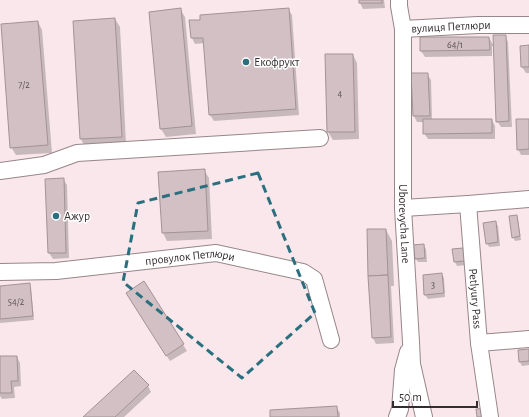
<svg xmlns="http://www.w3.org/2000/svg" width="529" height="417" viewBox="0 0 529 417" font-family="'Alegreya Sans',sans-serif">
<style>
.shadow{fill:#0003}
.building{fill:#d2c0c4;stroke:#a39296}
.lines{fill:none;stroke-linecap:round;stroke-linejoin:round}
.minor-casing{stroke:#97868a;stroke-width:18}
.minor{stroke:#fff;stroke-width:16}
.marked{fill:none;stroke:#296f7e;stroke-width:3;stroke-dasharray:8 5;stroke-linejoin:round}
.poi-dot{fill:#296f7e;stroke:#fff;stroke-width:1.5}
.labels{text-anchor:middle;stroke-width:3;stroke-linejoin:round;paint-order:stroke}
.number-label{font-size:10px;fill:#5c5254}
.street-label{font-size:12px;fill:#342d2f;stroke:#fff}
.poi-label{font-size:12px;fill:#342d2f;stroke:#fff;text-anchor:start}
</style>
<rect width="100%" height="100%" fill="#f9e7eb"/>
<g class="shadow">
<polygon points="360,0 384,0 385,8 363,9 360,3"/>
<polygon points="180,9 185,17 196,134 166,137 161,129 150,12"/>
<polygon points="288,9 292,15 299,115 214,121 210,115 205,43 195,44 192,38 190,21"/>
<polygon points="115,19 120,27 126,144 85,147 81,139"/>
<polygon points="38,22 42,30 52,153 16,155 11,147"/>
<polygon points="505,36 508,42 512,127 501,127 497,121"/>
<polygon points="489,38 494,46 492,46 492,56 425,57 421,51"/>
<polygon points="529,46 529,73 526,73 522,67"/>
<polygon points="326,55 353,55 357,63 359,139 333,140 328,132"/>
<polygon points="427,74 431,80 432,120 492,120 495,126 495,139 428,139 424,133 424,122 417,122 414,116"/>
<polygon points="529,120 529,155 521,155 518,149"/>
<polygon points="204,170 209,178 212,239 167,241 163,233 159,173"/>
<polygon points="63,179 67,185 69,258 53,259 49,253 46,180"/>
<polygon points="516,216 518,220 521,240 515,241 513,237"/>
<polygon points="495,222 498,226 500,246 489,247 487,243"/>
<polygon points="386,230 392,241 394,286 391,286 394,343 376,344 373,338"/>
<polygon points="423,245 426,249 427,262 418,262 416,259"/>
<polygon points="463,249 465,253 466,265 457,266 455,262 453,250"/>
<polygon points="442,274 444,278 445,297 428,299 425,295"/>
<polygon points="144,283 187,351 170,361 130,299"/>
<polygon points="29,284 31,288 34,320 0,323 0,287"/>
<polygon points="529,350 529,365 522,366 520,362"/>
<polygon points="0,357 17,357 20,363 21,386 14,387 15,398 2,399 0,396"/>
<polygon points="148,386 151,392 124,417 85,417"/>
<polygon points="336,407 340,413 340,417 271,417"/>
</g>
<g class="building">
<rect x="359" y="0" width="23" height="3"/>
<polygon points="181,8 192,126 160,129 149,12"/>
<polygon points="289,8 296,109 209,115 203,38 191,38 189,20 200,20 200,15"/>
<polygon points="115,18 122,137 80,139 73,21"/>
<polygon points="38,21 48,145 10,148 1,24"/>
<polygon points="493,35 506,35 509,121 496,122"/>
<polygon points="420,37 489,37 490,50 420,51"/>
<polygon points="529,45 529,67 521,67 520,46"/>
<polygon points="325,54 353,54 355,132 327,132"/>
<polygon points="411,73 428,73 430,116 413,116"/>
<polygon points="423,119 492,119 492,133 423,134"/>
<polygon points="516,119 529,119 529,149 517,150"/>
<polygon points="205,169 208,231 162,233 158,172"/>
<polygon points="64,178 66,253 48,253 45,179"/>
<polygon points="517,215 520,236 512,238 509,216"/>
<polygon points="496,221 498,242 486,244 483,223"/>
<polygon points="367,229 386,229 388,275 368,276"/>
<polygon points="424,244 425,258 415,259 413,245"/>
<polygon points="463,248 465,261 454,262 452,249"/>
<polygon points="442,273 444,293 424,295 423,275"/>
<polygon points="388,275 391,337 372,338 368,276"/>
<polygon points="144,281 184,344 166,356 126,293"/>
<polygon points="30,283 33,316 0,319 0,286"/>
<polygon points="529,349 529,361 519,362 518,350"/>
<polygon points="0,356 17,356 18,381 11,381 12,393 0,393"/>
<polygon points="134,370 149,385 115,417 83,417"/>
<polygon points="337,406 338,417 270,417 270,410"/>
<polygon points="487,408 488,417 477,417 476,409"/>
</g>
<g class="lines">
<g class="minor-casing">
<g id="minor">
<path id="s1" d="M399,0v6l4,23v179l8,134 1,22 12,53"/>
<path id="s2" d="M403,29l75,-4h51"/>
<polyline points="0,171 44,165 77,153 320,138"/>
<path id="s3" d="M468,204l11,139 50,-4"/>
<polyline points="403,208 468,204 529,199"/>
<path id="s4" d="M0,272l56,-1 160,-18 87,19 11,7 17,61"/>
<polyline points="479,343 490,417"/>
<polyline points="397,417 400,409 403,370 408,352"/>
</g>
</g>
<use href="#minor" class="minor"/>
</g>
<path class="marked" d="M258,173l57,140 -73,65 -119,-96 15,-79z"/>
<g class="poi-dot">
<circle cx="246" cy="62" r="4"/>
<circle cx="56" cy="216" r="4"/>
</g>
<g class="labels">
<g class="number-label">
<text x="455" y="48">64/1</text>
<text x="24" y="88">7/2</text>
<text x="340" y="97">4</text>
<text x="433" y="288">3</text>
<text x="16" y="305">54/2</text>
</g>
<g class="street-label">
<text dy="4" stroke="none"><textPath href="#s2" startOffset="48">вулиця Петлюри</textPath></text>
<text dy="4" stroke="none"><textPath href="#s1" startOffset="224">Uborevycha Lane</textPath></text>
<text dy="4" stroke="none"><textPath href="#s4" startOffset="191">провулок Петлюри</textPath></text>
<text dy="4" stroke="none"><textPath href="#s3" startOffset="95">Petlyury Pass</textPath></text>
</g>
<g class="poi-label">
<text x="254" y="66">Екофрукт</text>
<text x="64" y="220">Ажур</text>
</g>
</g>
<path d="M393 401v6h84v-6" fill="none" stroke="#342d2f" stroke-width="2"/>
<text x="399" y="401" font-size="12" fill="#342d2f" stroke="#ffffff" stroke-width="3" paint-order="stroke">50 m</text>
</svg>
